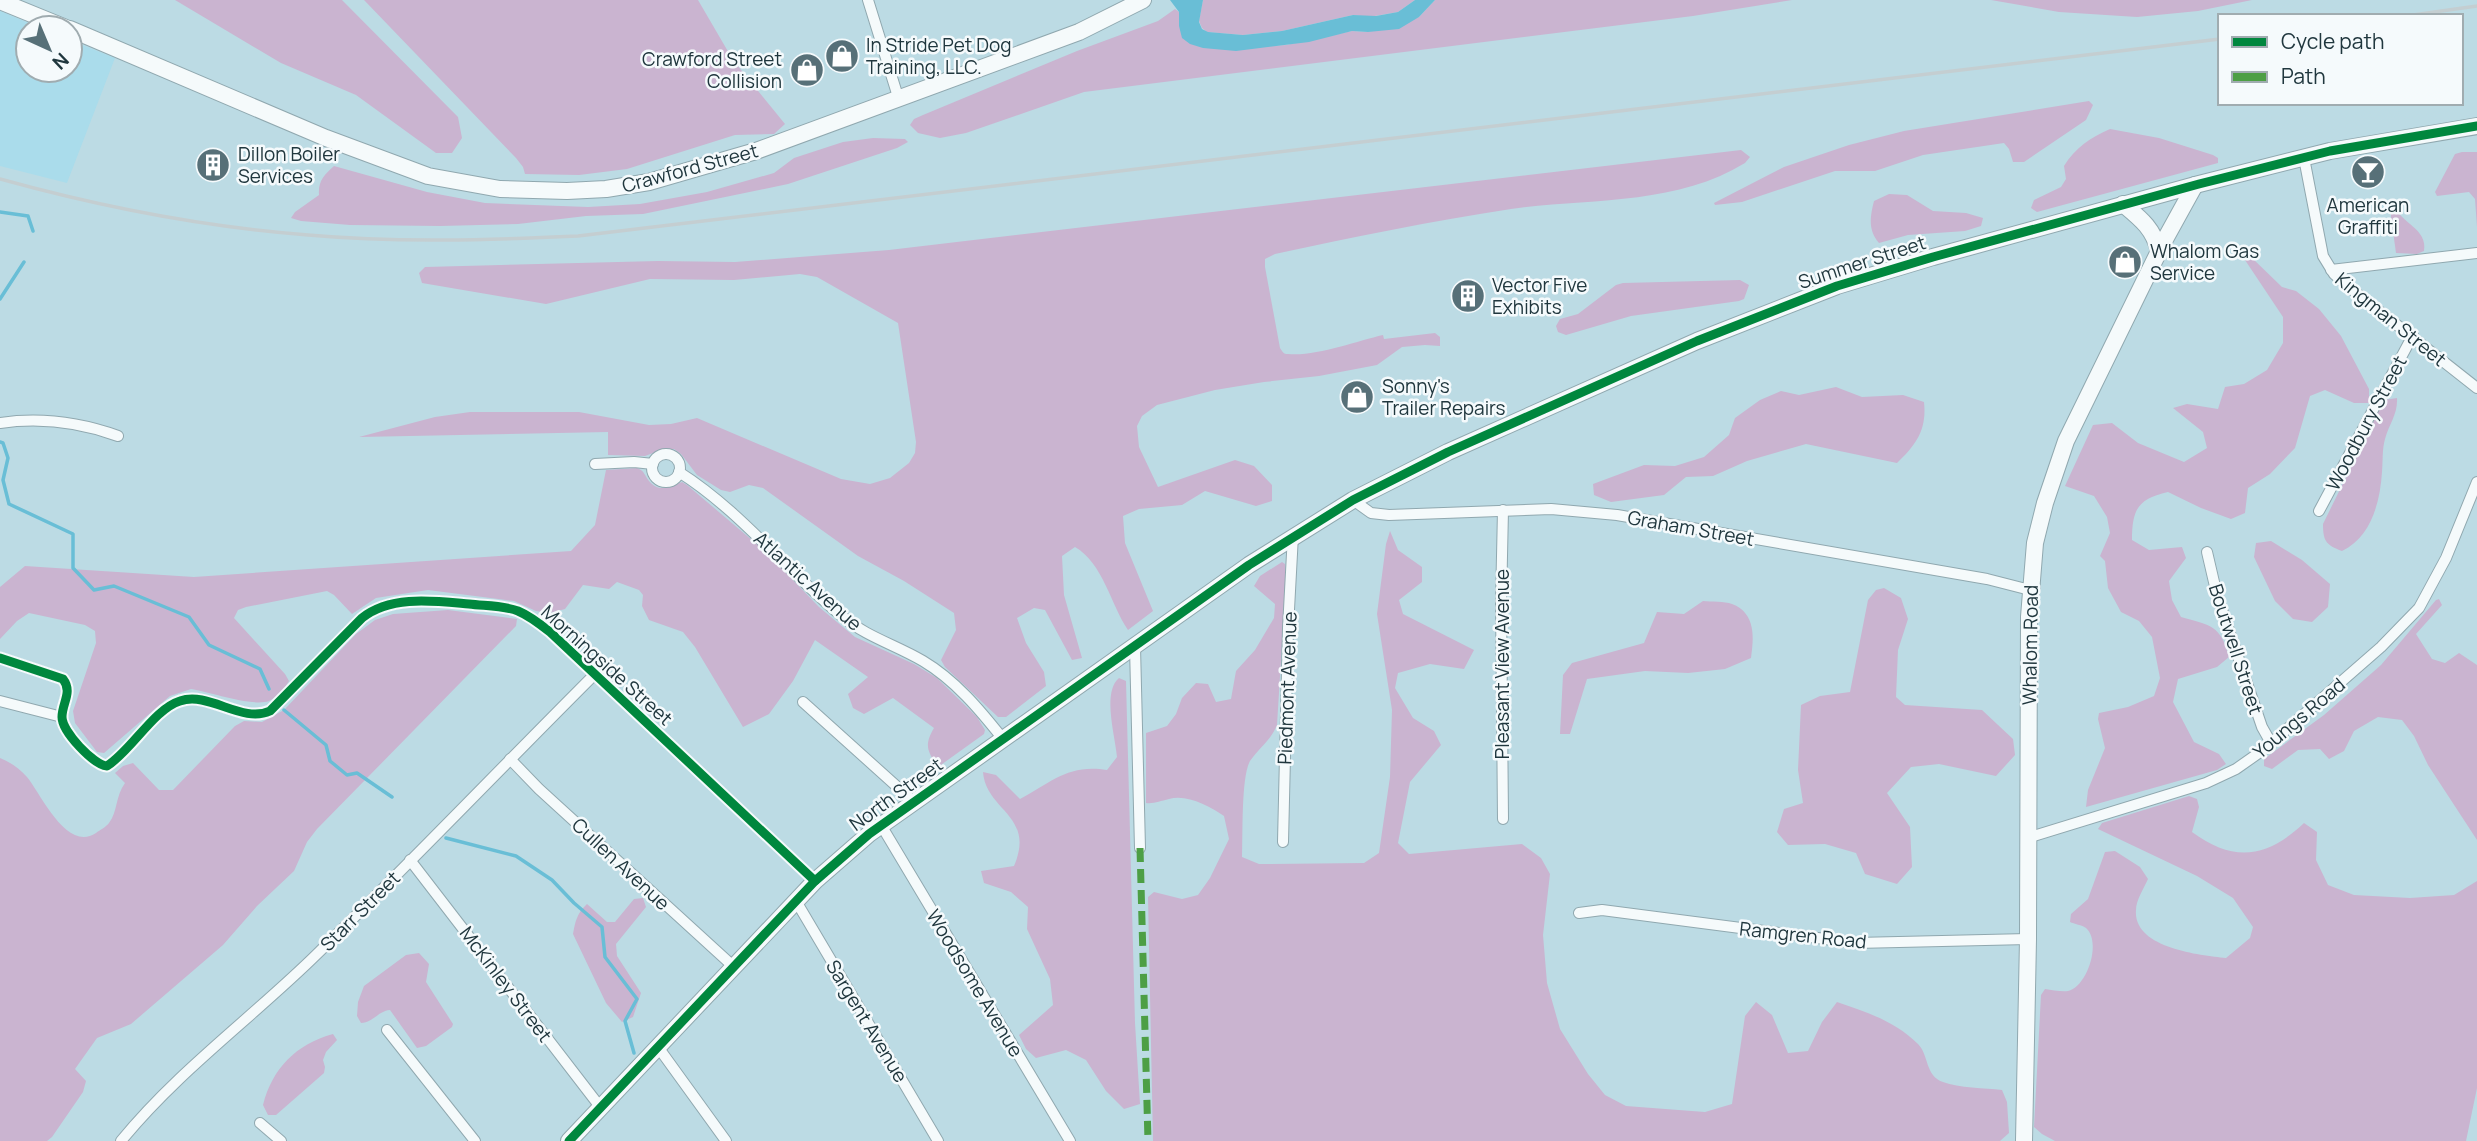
<svg xmlns="http://www.w3.org/2000/svg" width="2477" height="1141" viewBox="0 0 2477 1141" font-family="Manrope,sans-serif">
<style>
.built{fill:#aadceb}
.green{fill:#cab4d0}
.water{fill:#69bed6}
.lines{fill:none;stroke-linecap:round;stroke-linejoin:round}
.stream{stroke:#69bed6;stroke-width:3.5}
.street-casing{stroke:#90a8af;stroke-width:12}
.secondary-casing{stroke:#90a8af;stroke-width:18}
.street{stroke:#f5fafb;stroke-width:10}
.secondary{stroke:#f5fafb;stroke-width:16}
.rail{stroke:#c4ced1;stroke-width:3.5}
.quiet{stroke:#4d9f45;stroke-width:7;stroke-dasharray:14 7;stroke-linecap:butt}
.cycleway-casing{stroke:#f5fafc;stroke-width:13}
.cycleway{stroke:#00873e;stroke-width:9}
.labels{text-anchor:middle;stroke-width:5;stroke-linejoin:round;paint-order:stroke}
.poi-label{font-size:19px;fill:#20373e;stroke:#f5fafc;text-anchor:start}
.street-label{font-size:19px;fill:#20373e;stroke:#f5fafc}
</style>
<rect width="100%" height="100%" fill="#bcdbe4"/>
<polygon class="built" points="0,11 41,28 28,28 28,70 70,70 70,40 115,58 67,183 0,166"/>
<g class="green">
<polygon points="175,0 342,0 458,117 462,138 452,153 436,153 356,95 281,63"/>
<polygon points="364,0 698,0 733,60 785,124 774,134 735,135 627,169 579,175 525,174 523,167 516,158"/>
<polygon points="1203,0 1415,0 1398,12 1369,17 1353,15 1282,31 1243,35 1207,32 1202,28 1199,21"/>
<polygon points="1435,0 1792,0 1693,16 1084,92 966,133 940,138 918,133 910,125 914,119 923,115 1077,51 1158,21 1175,9 1179,12 1179,26 1268,46 1286,45 1352,31 1368,32 1419,17"/>
<polygon points="1991,0 2252,0 2198,11 2137,17 2059,12"/>
<polygon points="2089,101 2093,105 2086,120 2024,162 2013,162 2009,149 2004,143 1923,155 1875,171 1835,171 1742,202 1715,205 1714,203 1784,167 1849,145 1904,131"/>
<path d="M2110,129l49,9 54,17 5,3v5l-181,49 -6,-4 3,-8 27,-13 5,-8 -2,-13c11,-18 27,-29 46,-37z"/>
<path d="M873,138l32,1 3,3 -11,6 -109,36 -145,30 -57,2 -68,8 -78,2 -90,-1 -49,-4 -10,-3 4,-6 24,-17c-1,-14 5,-20 15,-29l93,26 58,11 103,4 52,-3 67,-12 67,-19 20,-15 49,-16z"/>
<path d="M1741,150l9,7 -5,6c-70,43 -156,35 -234,46 -79,12 -158,28 -236,45l-10,5v8l15,81c3,4 3,6 8,6 26,3 69,-13 95,-19l1,4 51,-6 5,4v9l-15,-1 -23,2 -25,18 -58,11 -55,6 -49,8 -58,15 -15,11 -5,10 2,21 19,40 77,-27 19,6 18,19v16l-16,5 -51,-15 -23,14 -43,4 -16,7 2,27 28,68 -25,19c-17,-25 -25,-67 -53,-83l-13,9 2,39 18,63 -10,2 -27,-50 -11,-2 -17,10 9,25 18,29 2,14 -40,31h-8l-53,-50 -4,-7 15,-30 -2,-17 -50,-32 -46,-25 -95,-68 -14,-3 -19,7 -9,-2 -24,-15 -16,-21 -7,-5h-10l-19,7 -37,-1v-23l-249,5 76,-20 35,-5h109l70,13 22,-1 26,-6 144,61 29,5 20,-6 19,-15 6,-10 1,-11 -18,-119 -81,-46 -17,-3 -66,6 -84,-1 -104,25 -124,-21 -3,-10 6,-6 233,-6 77,1 154,-12z"/>
<polygon points="2462,152 2477,152 2477,227 2475,199 2469,192 2437,196 2435,192 2455,154"/>
<path d="M1889,194l18,1 26,16 33,2 17,5 -2,8 -16,5 -57,4 -29,8c-11,-13 -9,-26 -5,-42z"/>
<path d="M2391,206h3c7,17 34,23 30,45l-7,3 -21,-1 -5,-36z"/>
<path d="M2250,256l32,31 14,4 23,18 22,27 28,53v14h-15l-29,-13 -15,6 -15,52 -25,26 -22,14 -3,25 -14,6 -30,-11 -33,-16c-30,7 -36,17 -36,48l17,10 33,-3 4,11 -17,23 3,19 9,17c29,8 40,8 48,40l-12,10 -39,12 -5,23 21,40 25,12 7,10 -9,6 -131,37 2,-17 17,-42 -7,-29 1,-6 29,-6 26,-11 6,-18 -8,-41 -13,-16 -18,-9 -13,-24 -3,-27 -5,-5 10,-23 -3,-16 -13,-21 -29,-10 28,-61 19,-2 26,20 46,19 23,-14 -4,-16 -30,-24 14,-4 31,5 7,-22 19,-3 23,-14 16,-27v-26l-40,-60z"/>
<polygon points="1740,280 1749,285 1744,299 1739,301 1631,316 1566,335 1558,332 1556,326 1560,319 1578,314 1616,285 1623,283"/>
<path d="M1836,387l26,10 41,-2 21,7c3,28 -8,43 -27,61l-91,-19 -59,17 -34,15 -27,1 -22,18 -53,7 -17,-7 -1,-11 51,-19 31,1 29,-9 25,-22 6,-17 25,-18 21,-9 18,4z"/>
<path d="M2397,398c1,16 -8,26 -12,41 -3,10 -2,23 -3,33 -2,31 -11,65 -40,79 -16,-6 -19,-10 -19,-27l61,-124z"/>
<path d="M637,468c8,3 7,7 12,13 10,12 21,6 33,1l5,3 78,66 54,56 36,30 59,27 23,14 40,39 8,13 -1,4 -46,33c-11,-16 -14,-22 -4,-39l-41,-30 -29,16 -11,-6 -5,-14 20,-17 -53,-37 -22,41 -24,33 -26,13 -48,-80 -12,-15 -34,-12 -7,-14 1,-11 -4,-5 -22,-8 -8,7 -26,-4 -18,24 -15,4 -14,-2 -22,-10 -86,-11 -52,8 -24,16 -18,-19 -7,-4 -81,16 -8,3 -4,8 51,56 4,7c-5,8 -11,16 -20,20 -17,6 -59,-9 -78,-12l-21,7 -66,57 -7,-1 -22,-29 -2,-12 23,-68 -1,-12 -10,-6 -56,-12 -12,8 -17,18v-52l25,-21 169,11 377,-26 24,-26 11,-55z"/>
<path d="M1390,531l8,19 24,17v15l-23,18 4,14 71,36 -10,19 -34,-5 -32,9 -3,15 18,30 21,13 7,14 -31,37 -12,61 11,11 113,-10 19,14 9,16 -7,61 4,48 13,46 28,45 17,21 21,11 79,6 27,-8 13,-88 11,-14 16,13 16,38 20,-2 14,-29 15,-20c29,10 58,19 81,42 11,11 7,32 25,38 16,6 42,6 59,8l5,12 2,31 -9,8h-847l-5,-244 6,-5 28,7 16,-4 12,-17 19,-39 -5,-23c-15,-10 -37,-22 -55,-17 -9,2 -15,5 -23,4v-70l21,-7 9,-12 6,-16 14,-15 12,1 8,18 15,-3 5,-28 19,-21 19,-32 1,-14 -21,-18 6,-10 22,-14 3,2 1,15 -9,146c-6,15 -18,23 -27,36 -9,16 -7,75 -8,96l17,7 105,-1 15,-10 11,-76 2,-67 -15,-96 9,-70z"/>
<polygon points="2271,541 2302,560 2330,584 2328,607 2312,622 2293,619 2275,601 2254,557 2256,543"/>
<polygon points="1884,588 1901,598 1908,619 1898,650 1896,697 1905,705 1982,710 2013,739 2015,755 1996,776 1939,764 1911,767 1887,793 1910,827 1912,867 1897,884 1865,874 1856,853 1825,844 1788,845 1777,832 1784,809 1803,803 1798,770 1801,705 1820,696 1850,692 1868,600 1876,590"/>
<polygon points="2439,599 2442,605 2416,634 2432,659 2445,663 2459,653 2477,665 2477,840 2428,765 2414,736 2402,720 2378,717 2354,731 2344,751 2329,759 2320,749 2298,750 2272,769 2264,766 2264,759 2324,715 2381,665 2436,600"/>
<path d="M1703,601c9,1 21,0 29,3 24,9 22,34 19,54l-26,11 -37,4 -43,-2 -58,8 -17,55h-10l3,-59 9,-12 72,-20 13,-31 27,2z"/>
<path d="M448,610l69,9 -1,7 -199,203 -10,13 -13,29 -37,35 -34,39 -92,79 -34,14 -22,31 11,12 -3,11 -31,45 -5,4h-47v-383c10,4 19,10 27,19 14,17 40,76 69,56 4,-3 10,-6 13,-10 9,-12 6,-26 16,-40l-10,-10 8,-7 10,-3 26,27h14l62,-64 9,-5 18,1 22,-12 72,-76 19,-14 18,-6z"/>
<path d="M1119,678l7,3 9,342 5,81 -16,5 -18,-18 -20,-31 -20,-10 -30,8 -10,-9 -7,-14 34,-30 -3,-26 -23,-50 1,-22 -17,-15 -27,-9 -3,-12 33,-5c22,-51 -28,-55 -31,-94l13,3 24,24c32,-17 48,-35 87,-29l10,-13c-2,-22 -15,-65 2,-79z"/>
<path d="M2189,796l8,3 2,8 -7,25c42,31 75,26 112,-9l13,9 -1,28 12,25 26,10 56,3 44,-3 23,-14v207l-11,53h-411l-13,-7 -8,-7 7,-132 4,-6c7,1 17,3 23,2 19,-4 34,-49 18,-63 -4,-3 -12,-4 -16,-6l1,-8 17,-15 17,-47 10,-1 25,16 8,12c-4,9 -12,21 -12,31 -3,38 63,45 90,48l24,-20 3,-11 -20,-29 -36,-22 -99,-47 4,-6z"/>
<path d="M643,898l3,9 -30,37 1,12 24,37 -8,24 -11,5 -16,-19 -33,-69c2,-12 4,-21 14,-30l20,18h8l19,-23z"/>
<path d="M419,953l10,11 -3,18 27,42 -1,3 -26,19 -9,2 -27,-38c-12,1 -16,12 -29,13l-4,-7 1,-14 6,-16 42,-31z"/>
<path d="M333,1034l4,6 -11,12 -3,8 2,7 -1,6 -48,42h-8l-5,-10c9,-36 33,-61 70,-71z"/>
</g>
<polygon class="water" points="1170,0 1203,0 1199,22 1202,29 1208,32 1243,35 1282,31 1353,15 1376,16 1398,12 1415,0 1435,0 1419,17 1399,29 1368,32 1352,31 1309,42 1236,51 1203,48 1190,44 1182,38 1179,26 1179,12"/>
<g class="lines">
<g class="stream">
<polyline points="0,212 28,216 33,231"/>
<polyline points="0,299 24,262"/>
<polyline points="0,442 3,443 8,458 3,480 9,504 73,534 73,568 94,590 114,586 189,617 209,645 260,669 269,689"/>
<polyline points="284,710 326,745 330,761 347,775 357,773 392,797"/>
<polyline points="446,838 516,856 552,880 574,903 602,927 605,957 637,999 625,1021 634,1053"/>
</g>
<g class="street-casing">
<g id="street">
<polyline points="868,0 899,100"/>
<polyline points="2304,158 2323,256 2334,274 2350,288 2477,388"/>
<polyline points="2331,270 2477,253"/>
<path d="M0,423c41,-6 79,-1 118,13"/>
<circle cx="666" cy="468" r="14"/>
<polyline points="595,464 634,462 653,464"/>
<path d="M679,472c63,40 107,99 164,145 24,20 53,28 80,44 32,19 57,49 80,78"/>
<polyline points="1353,500 1371,513 1389,515 1551,509 1617,515 1987,579 2030,590"/>
<polyline points="1503,510 1501,602 1503,819"/>
<polyline points="2319,511 2413,335"/>
<polyline points="2207,552 2217,595 2262,727 2271,743"/>
<polyline points="1135,647 1140,848"/>
<path d="M0,658l63,21c10,13 -1,24 -1,38 0,15 32,48 45,49 24,-15 47,-57 73,-65 29,-10 62,23 90,10l92,-93c29,-23 72,-17 107,-14 16,2 33,1 49,7 12,5 22,13 32,21l265,249"/>
<polyline points="0,701 62,717"/>
<polyline points="803,702 913,801"/>
<polyline points="510,759 539,789 734,967"/>
<polyline points="881,825 1070,1141"/>
<polyline points="2027,838 2206,783 2236,769 2263,750 2381,647 2419,608 2446,558 2477,482"/>
<polyline points="1283,842 1288,628 1293,535"/>
<polyline points="410,860 601,1108"/>
<polyline points="796,901 938,1141"/>
<polyline points="1579,913 1602,910 1856,943 2028,939"/>
<polyline points="387,1030 475,1141"/>
<polyline points="658,1047 726,1141"/>
<polyline points="260,1123 281,1141"/>
<path d="M121,1141c57,-70 132,-124 196,-187 94,-92 184,-186 277,-279"/>
</g>
</g>
<g class="secondary-casing">
<g id="secondary">
<polyline points="0,1 66,28"/>
<polyline points="70,29 326,138 428,176 500,189 567,191 606,189 649,182 756,151 1079,32 1143,0"/>
<path d="M2123,204c18,15 30,24 36,47"/>
<polyline points="569,1141 815,881 869,834 1249,565 1353,500 1448,452 1697,341 1837,286 1933,257 2199,184 2330,151 2477,126"/>
<polyline points="2024,1141 2028,939 2029,617 2035,543 2045,503 2066,441 2163,243 2195,185"/>
</g>
</g>
<use href="#street" class="street"/>
<use href="#secondary" class="secondary"/>
<g class="rail">
<polyline points="2406,16 2477,6"/>
<path d="M0,179c101,28 203,48 308,56 90,8 180,5 270,1l1642,-197"/>
</g>
<polyline class="quiet" points="1140,848 1148,1141"/>
<g class="cycleway-casing">
<g id="cycleway">
<path d="M0,658l63,21c10,13 -1,24 -1,38 0,15 32,48 45,49 24,-15 47,-57 73,-65 29,-10 62,23 90,10l92,-93c29,-23 72,-17 107,-14 16,2 33,1 49,7 12,5 22,13 32,21l265,249"/>
<polyline points="569,1141 815,881 869,834 1249,565 1353,500 1448,452 1697,341 1837,286 1933,257 2199,184 2330,151 2477,126"/>
</g>
</g>
<use href="#cycleway" class="cycleway"/>
</g>
<defs>
<g id="shop-disc" transform="scale(1.75)"><circle r="9.5" fill="#577078" stroke="#f5fafc"/><path d="M-5-2.5h2.3a2.7 3.5 0 0 1 5.4 0H5L5.5 6h-11ZM-1.5-2.5h3a1.5 2.3 0 0 0-3 0Z" fill="#fff"/></g>
<g id="building-disc" transform="scale(1.75)"><circle r="9.5" fill="#577078" stroke="#f5fafc"/><path d="M-4-6H4V6H1V3H-1V6H-4ZM-2.5-4.3h1.7v1.8h-1.7ZM.8-4.3h1.7v1.8H.8ZM-2.5-1h1.7V.8h-1.7ZM.8-1h1.7V.8H.8Z" fill="#fff"/></g>
<g id="bar-disc" transform="scale(1.75)"><circle r="9.5" fill="#577078" stroke="#f5fafc"/><path d="M-6-5H6L.8 .8V4.5H3.5V6h-7V4.5H-.8V.8Z" fill="#fff"/></g>
</defs>
<g fill-rule="evenodd">
<use href="#shop-disc" x="842" y="56"/>
<use href="#shop-disc" x="807" y="70"/>
<use href="#building-disc" x="213" y="165"/>
<use href="#bar-disc" x="2368" y="172"/>
<use href="#shop-disc" x="2125" y="262"/>
<use href="#building-disc" x="1468" y="296"/>
<use href="#shop-disc" x="1357" y="397"/>
</g>
<g class="labels">
<g class="poi-label">
<text x="866" y="52">In Stride Pet Dog<tspan x="866" dy="22">Training, LLC.</tspan></text>
<text x="782" y="66" text-anchor="end">Crawford Street<tspan x="782" dy="22">Collision</tspan></text>
<text x="238" y="161">Dillon Boiler<tspan x="238" dy="22">Services</tspan></text>
<text x="2368" y="212" text-anchor="middle">American<tspan x="2368" dy="22">Graffiti</tspan></text>
<text x="2150" y="258">Whalom Gas<tspan x="2150" dy="22">Service</tspan></text>
<text x="1492" y="292">Vector Five<tspan x="1492" dy="22">Exhibits</tspan></text>
<text x="1382" y="393">Sonny's<tspan x="1382" dy="22">Trailer Repairs</tspan></text>
</g>
<g class="street-label">
<text transform="translate(690 168) rotate(-15)" y="7">Crawford Street</text>
<text transform="translate(1862 262) rotate(-18)" y="7">Summer Street</text>
<text transform="translate(2391 319) rotate(39)" y="7">Kingman Street</text>
<text transform="translate(2366 423) rotate(-62)" y="7">Woodbury Street</text>
<text transform="translate(1691 528) rotate(10)" y="7">Graham Street</text>
<text transform="translate(808 581) rotate(42)" y="7">Atlantic Avenue</text>
<text transform="translate(2030 645) rotate(-89)" y="7">Whalom Road</text>
<text transform="translate(2236 649) rotate(72)" y="7">Boutwell Street</text>
<text transform="translate(1502 664) rotate(-90)" y="7">Pleasant View Avenue</text>
<text transform="translate(607 665) rotate(42)" y="7">Morningside Street</text>
<text transform="translate(1287 688) rotate(-88)" y="7">Piedmont Avenue</text>
<text transform="translate(2299 718) rotate(-40)" y="7">Youngs Road</text>
<text transform="translate(896 794) rotate(-36)" y="7">North Street</text>
<text transform="translate(621 864) rotate(43)" y="7">Cullen Avenue</text>
<text transform="translate(360 911) rotate(-45)" y="7">Starr Street</text>
<text transform="translate(1803 935) rotate(6)" y="7">Ramgren Road</text>
<text transform="translate(975 983) rotate(59)" y="7">Woodsome Avenue</text>
<text transform="translate(506 984) rotate(53)" y="7">McKinley Street</text>
<text transform="translate(867 1021) rotate(59)" y="7">Sargent Avenue</text>
</g>
</g>
<rect x="2218" y="14" width="245" height="91" fill="#f5fafc" stroke="#a0acb0" stroke-width="2"/>
<rect x="2232" y="37" width="35" height="10" fill="#00873e" stroke="#a0acb0" stroke-width="2"/>
<text x="2281" y="49" font-size="21" fill="#20373e">Cycle path</text>
<rect x="2232" y="72" width="35" height="10" fill="#4d9f45" stroke="#a0acb0" stroke-width="2"/>
<text x="2281" y="84" font-size="21" fill="#20373e">Path</text>
<g transform="translate(49 49) rotate(136)"><circle r="33" fill="#f5fafc" stroke="#a0acb0" stroke-width="2"/>
<path d="M0-5L12 26L0 18L-12 26Z" fill="#577078"/>
<text y="-10" font-size="19" font-weight="bold" text-anchor="middle" fill="#20373e">N</text>
</g>
</svg>
